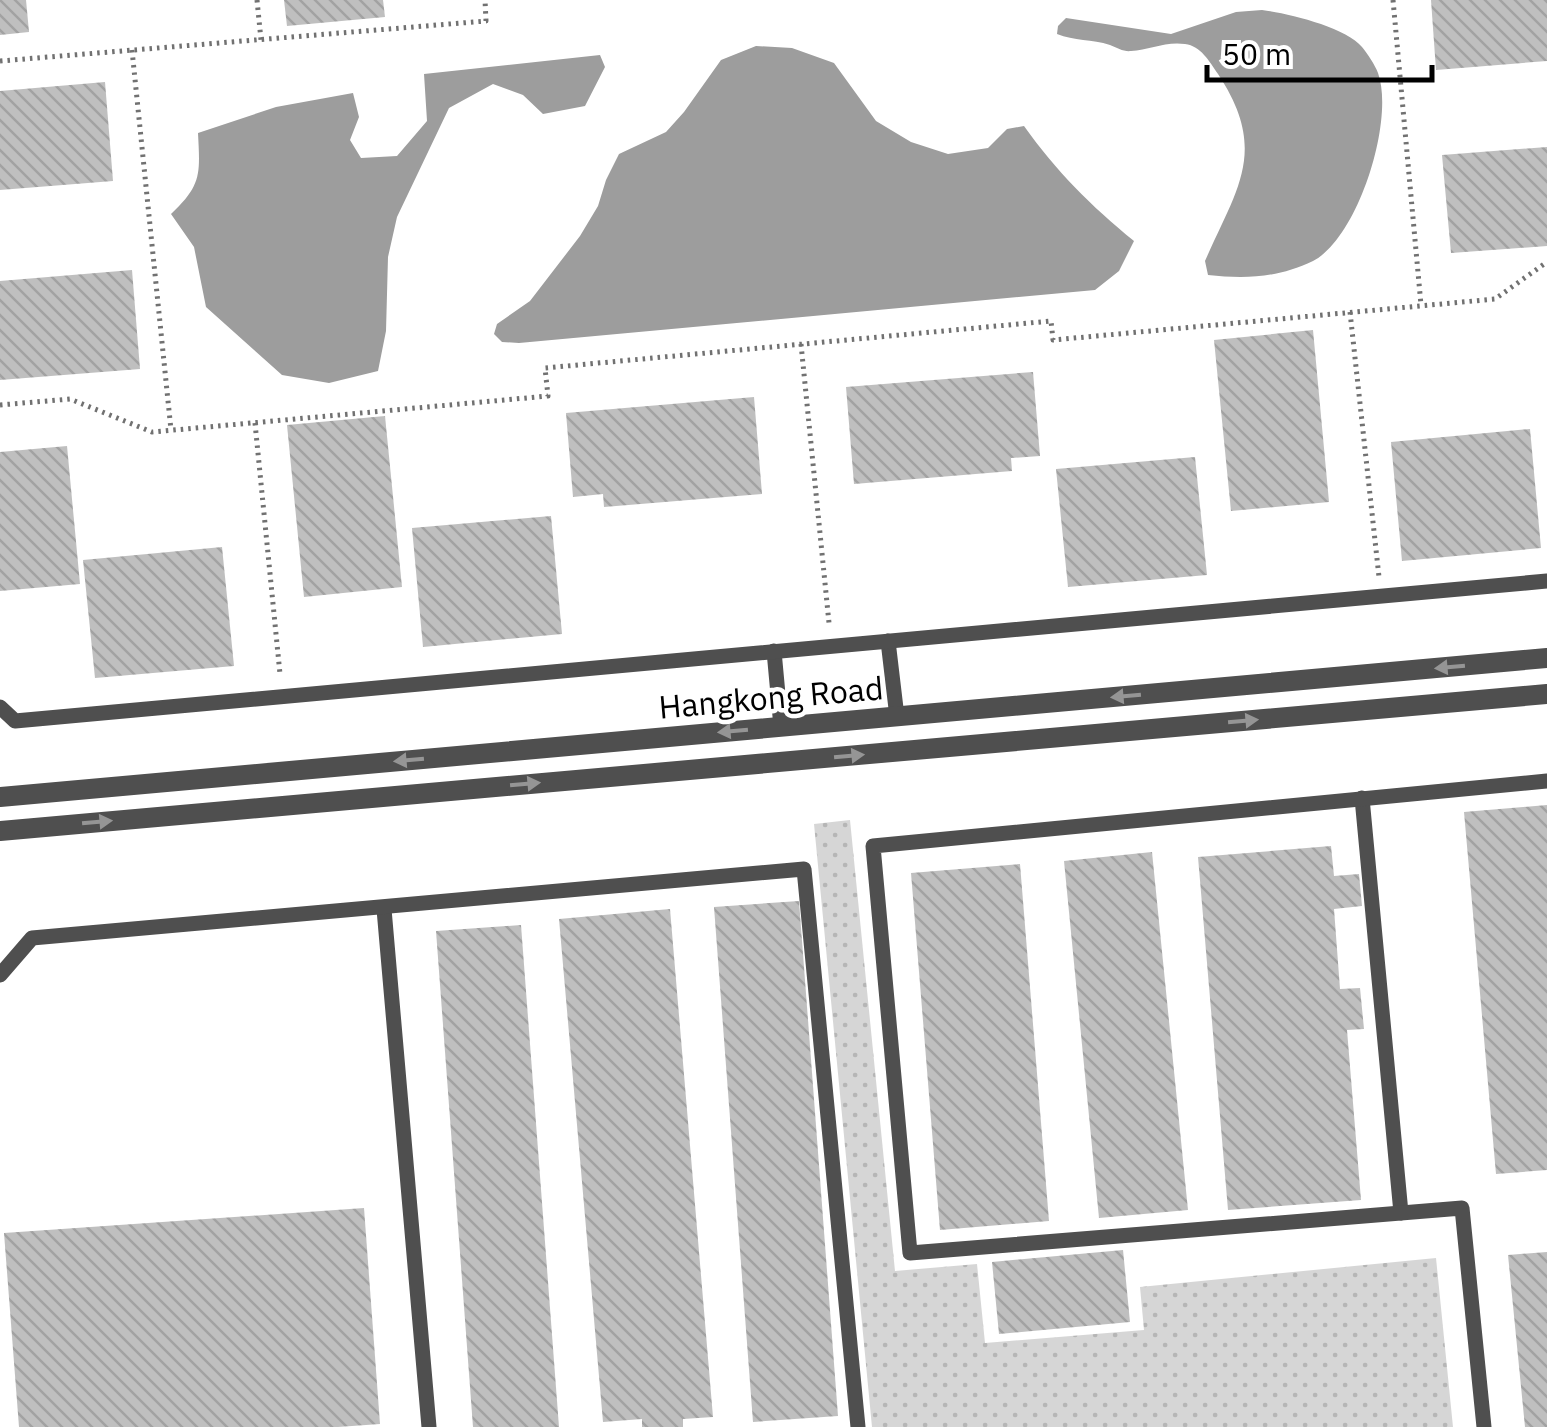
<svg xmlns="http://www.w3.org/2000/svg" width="1547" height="1427" viewBox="0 0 1547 1427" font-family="'IBM Plex Sans',sans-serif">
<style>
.grass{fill:url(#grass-dots)}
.water{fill:#9d9d9d}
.building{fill:url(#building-back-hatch)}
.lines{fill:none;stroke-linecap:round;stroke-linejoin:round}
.path{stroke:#717171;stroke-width:5;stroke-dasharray:2.5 5;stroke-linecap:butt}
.service{stroke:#4f4f4f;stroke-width:15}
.tertiary{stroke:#4f4f4f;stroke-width:20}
.oneway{fill:#959595}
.labels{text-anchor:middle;stroke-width:9;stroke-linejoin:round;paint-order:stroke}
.street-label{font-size:32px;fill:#000;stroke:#fff}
</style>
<defs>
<pattern id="grass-dots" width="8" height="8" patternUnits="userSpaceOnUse" patternTransform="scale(2.5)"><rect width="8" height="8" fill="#d6d6d6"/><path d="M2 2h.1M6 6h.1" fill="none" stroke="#b6b6b6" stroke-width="1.8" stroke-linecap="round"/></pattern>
<pattern id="building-back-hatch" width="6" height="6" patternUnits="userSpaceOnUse" patternTransform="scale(2.5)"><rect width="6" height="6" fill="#bfbfbf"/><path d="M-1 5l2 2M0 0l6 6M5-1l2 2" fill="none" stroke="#a2a2a2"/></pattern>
</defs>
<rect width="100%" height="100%" fill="#fff"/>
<polygon class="grass" points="850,820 895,1271 977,1264 985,1343 1144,1330 1140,1287 1436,1258 1453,1427 872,1427 814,824"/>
<g class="water">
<path d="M1262,10c25,3 84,17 100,37 5,6 13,18 16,26 17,47 -20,165 -65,188 -35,17 -68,18 -105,14l-3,-14c32,-73 64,-110 13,-187 -9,-13 -17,-28 -33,-30 -19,-3 -36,6 -54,7 -7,1 -14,-3 -21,-6 -18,-6 -36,-4 -53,-11l1,-8 8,-8 105,16 65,-22z"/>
<path d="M756,46l36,2 42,15 42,58 35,21 37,12 40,-6 19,-19 17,-3c32,45 67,80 110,115l-15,30 -24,19 -576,53 -17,-1 -8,-8 3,-10 33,-23 50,-65 18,-30 8,-26 13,-26 47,-22 18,-20 37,-52z"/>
<path d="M600,55l5,12 -20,39 -42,8 -20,-19 -30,-11 -44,24 -52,109 -9,40 -2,74 -8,40 -49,12 -47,-8 -76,-68 -12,-60 -23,-33c31,-29 29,-40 27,-81l78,-26 77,-14 6,24 -9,23 11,18 36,-2 30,-35 -3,-47z"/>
</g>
<g class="building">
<polygon points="0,0 26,0 29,32 0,35"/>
<polygon points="284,0 383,0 385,17 287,26"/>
<polygon points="1431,0 1547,0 1547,61 1436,70"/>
<polygon points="105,82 113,181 0,190 0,91"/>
<polygon points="1547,147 1547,246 1451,253 1442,155"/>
<polygon points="132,270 140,369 0,380 0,281"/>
<polygon points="1313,330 1329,502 1231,511 1214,340"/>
<polygon points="1033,372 1040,456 1011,458 1012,471 854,484 846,387"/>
<polygon points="754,397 762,494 604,507 603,494 573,497 566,413"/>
<polygon points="385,416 402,587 304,597 287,425"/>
<polygon points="1530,429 1541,548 1402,561 1391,442"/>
<polygon points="67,446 80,584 0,591 0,452"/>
<polygon points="1195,457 1207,575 1068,587 1056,469"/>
<polygon points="551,516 562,634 423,647 412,528"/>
<polygon points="222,547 234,666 95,678 83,560"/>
<polygon points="1547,805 1547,1170 1496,1174 1464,812"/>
<polygon points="1331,846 1334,876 1359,874 1362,906 1334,909 1340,989 1360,988 1364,1029 1347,1030 1361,1200 1228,1210 1198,857"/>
<polygon points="1152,852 1188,1210 1099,1218 1064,861"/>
<polygon points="1020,864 1049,1221 940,1230 911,873"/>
<polygon points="799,901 838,1416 753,1422 714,907"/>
<polygon points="670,909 713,1417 683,1419 683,1427 642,1427 642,1419 603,1422 559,919"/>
<polygon points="521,925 559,1427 473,1427 436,931"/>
<polygon points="364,1208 380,1424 338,1427 19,1427 4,1233"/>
<polygon points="1123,1250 1130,1322 999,1334 992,1262"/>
<polygon points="1547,1252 1547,1427 1525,1427 1508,1255"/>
</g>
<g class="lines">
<g class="path">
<polyline points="257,0 261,40"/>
<polyline points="1393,0 1421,305"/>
<polyline points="132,50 171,430"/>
<polyline points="0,61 486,21 485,0"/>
<polyline points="1350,312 1379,577"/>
<polyline points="801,344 829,623"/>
<polyline points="0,405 70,399 152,432 548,396 545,368 1051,321 1053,340 1495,299 1547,262"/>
<polyline points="255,423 280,674"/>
</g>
<g class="service">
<polyline points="888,641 897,717"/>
<polyline points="774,651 781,727"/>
<polyline points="0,707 15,721 1547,581"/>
<polyline points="1362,798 1401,1213"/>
<polyline points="384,909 429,1427"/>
<polyline points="0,975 32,938 804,869 858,1427"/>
<polyline points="1484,1427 1462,1208 910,1253 873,846 1547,781"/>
</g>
<g class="tertiary">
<polyline points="0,797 1547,658"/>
<polyline points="0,831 1547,694"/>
</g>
</g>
<defs><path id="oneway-solid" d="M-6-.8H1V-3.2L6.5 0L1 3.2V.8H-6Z" transform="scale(2.5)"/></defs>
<g class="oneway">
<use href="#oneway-solid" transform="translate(1450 667) rotate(175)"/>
<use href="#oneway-solid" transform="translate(1126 696) rotate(175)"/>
<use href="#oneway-solid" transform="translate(1243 721) rotate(-5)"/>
<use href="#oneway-solid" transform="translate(733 731) rotate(175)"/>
<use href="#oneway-solid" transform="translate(849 756) rotate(-5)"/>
<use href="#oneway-solid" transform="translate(409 760) rotate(175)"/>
<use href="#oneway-solid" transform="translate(525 784) rotate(-5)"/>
<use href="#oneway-solid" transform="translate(97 822) rotate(-5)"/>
</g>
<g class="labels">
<g class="street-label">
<text transform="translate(771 698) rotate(-5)" y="11">Hangkong Road</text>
</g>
</g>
<path d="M1207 65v15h225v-15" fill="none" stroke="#000000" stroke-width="5"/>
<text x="1222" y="65" font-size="30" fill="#000000" stroke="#ffffff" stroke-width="8" paint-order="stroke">50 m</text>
</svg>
